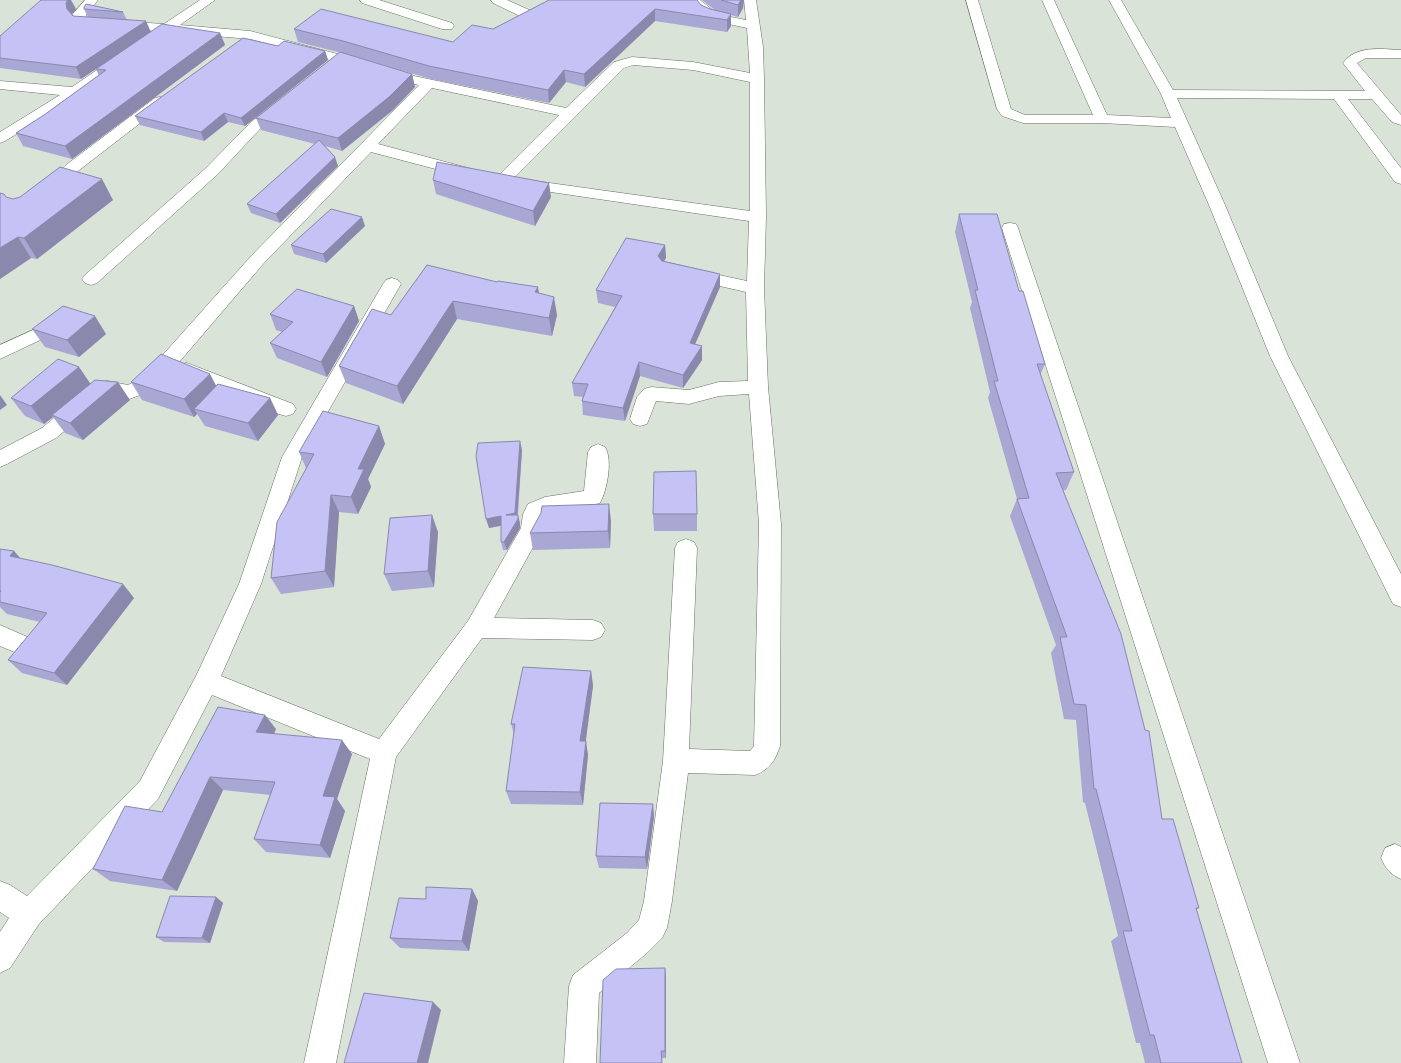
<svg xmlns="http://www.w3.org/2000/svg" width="1401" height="1063" viewBox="0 0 1401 1063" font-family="'Public Sans',sans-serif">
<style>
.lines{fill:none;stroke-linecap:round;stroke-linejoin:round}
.minor-casing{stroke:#687065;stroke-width:1}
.minor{fill:#fff;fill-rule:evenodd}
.wall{fill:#a9a7d3}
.shaded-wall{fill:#8a88ac}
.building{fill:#c5c2f5;stroke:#8a88ac}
</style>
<rect width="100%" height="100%" fill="#dae3d7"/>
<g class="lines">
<g class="minor-casing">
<g id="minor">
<polygon points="85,0 98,0 86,15 87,19 164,24 200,0 215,0 180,25 250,31 368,62 370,65 368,68 363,69 250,39 169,32 162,35 157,34 156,31 84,27 75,23 73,14"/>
<polygon points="360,0 379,0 452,23 454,26 452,29 442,29 362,3"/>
<polygon points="491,0 507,0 536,13 537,16 536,19 526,19 493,3"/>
<path d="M681,0h19l15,12 11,4 20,4 -2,-20h12l7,47 1,32 2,138 -2,71 4,99 13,137 -1,222c-5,15 -10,23 -25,29l-67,-2 -16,128 -5,27 -5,10 -15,15 -48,40 -3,70h-32l5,-77 4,-11 54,-42 12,-13 5,-19 19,-140 12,-213 3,-6 8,-3 8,3 3,6 -8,201 61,2 4,-5 5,-222 -10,-130 -30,2 -30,8 -33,-3 -9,23 -7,2 -7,-2 -3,-5 7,-22 7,-8 7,-2 38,3 30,-8 29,-1 -2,-89 -61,-14 -3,-4 3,-4 6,-1 56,12 2,-60 -253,-37 -2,-3 2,-3 63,-63 -127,-27 -54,56 94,25 2,3 -2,3 -6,2 -95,-25 -107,111 -89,104 -29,26 -17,6 -23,-3 -50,42 -49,26 -7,3v-17l42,-22 50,-42 15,-5 21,4 4,-2 29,-26 91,-102 167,-170 -10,-2 -2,-3 2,-3 5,-1 152,32 48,-46 18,-5 61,5 57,11 -3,-45 -37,-8 -8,-4 -7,-8 -12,-5zM633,65l60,5 57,12v129l-236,-33 110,-110z"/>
<path d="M966,0h12l33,109 14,6h68l-51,-115h12l53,115 64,3 -10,-24 -52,-94h12l52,90 192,1 -22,-28c13,-18 38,-14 58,-13v8h-35l-9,5 44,52v10l-9,-3 -20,-23h-24l53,69v16l-6,-2 -61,-83 -157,-1 48,107 63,151 113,218v33l-8,-3 -123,-248 -61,-151 -34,-78 -73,-4h-79l-21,-7 -5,-7z"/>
<polygon points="124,54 129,55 131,58 129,61 80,95 5,141 0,143 0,132 60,95 0,89 0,81 72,87 119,55"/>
<polygon points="160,97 165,98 167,101 165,104 78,171 55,194 49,196 43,194 41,191 43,188 66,165 155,98"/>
<polygon points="282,101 287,102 289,105 287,108 260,129 218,174 97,283 91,285 85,283 82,279 85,275 206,168 250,123 277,102"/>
<polygon points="1010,223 1016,224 1018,228 1300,1063 1268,1063 1002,228 1004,224"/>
<path d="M392,278l6,2 3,4 -99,173 -41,127 -40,92 158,63 89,-118 53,-93 2,-14 5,-10 17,-7 39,-6 4,-39 3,-5 7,-3 7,3c8,13 2,43 -5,56 -14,4 -45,5 -55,12l-2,14 -49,89 99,2 8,3 4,7 -4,7 -8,3 -111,-2 -86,119 -60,306h-32l66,-304 -158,-64 -54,104 -119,125 -29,44 -10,5v-41l9,-14 -9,-6v-31l10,4 17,11 113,-115 57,-107 42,-90 43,-127 101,-173 3,-4z"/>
<polygon points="64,316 70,318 73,322 70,326 0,359 0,345"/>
<polygon points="187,363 293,404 296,409 293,414 286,416 279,414 180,375 177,370 180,365"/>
<polygon points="0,625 32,639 36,646 32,653 24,656 0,646"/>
<path d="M1395,844l6,3v32c-11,-5 -15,-10 -20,-21l4,-10z"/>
</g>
</g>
<use href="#minor" class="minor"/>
</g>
<g class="wall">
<polygon points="549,0 701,5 710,9 715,10 702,0 744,0 743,8 738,17 731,15 731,26 727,32 655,21 585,87 566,82 549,103 431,79 346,54 298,42 294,29 453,42 493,29"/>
<polygon points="76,9 72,14 73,16 88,17 84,9 123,12 127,20 150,32 220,33 225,45 72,159 23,146 16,133 44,115 99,76 96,69 104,64 81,79 0,68 0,36"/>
<polygon points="278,46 325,51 328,60 245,126 228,122 204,141 140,125 135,116"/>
<polygon points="412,74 415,87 393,110 342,151 325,146 338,166 280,223 251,213 247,204 315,144 261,130 256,118"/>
<polygon points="433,180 551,197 535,226 436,194"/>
<polygon points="6,197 13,199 113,200 37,259 31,258 0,279"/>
<polygon points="959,214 1019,291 1045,364 1040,375 1074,472 1066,490 1063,490 1162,819 1199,908 1196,910 1242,1063 1145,1063 1140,1043 1136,1043 1111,941 1118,936 1085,803 1083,802 1076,720 1064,719 1051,653 1056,645 1010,516 1017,499 988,398 990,392 970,308 972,302 955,232"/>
<polygon points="365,226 326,263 294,254 291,245"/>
<polygon points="665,245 666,258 664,261 720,274 720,287 695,344 702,346 702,360 683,388 640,376 625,421 583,415 582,401 583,397 574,396 572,383 615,307 598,303 596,290"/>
<polygon points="427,265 539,293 557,315 552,336 457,319 403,404 346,383 339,366 391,315"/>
<polygon points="354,306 359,321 327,377 277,358 270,343 282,332 276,330 270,314"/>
<polygon points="32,329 106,334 79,357 45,347"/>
<polygon points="79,367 90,383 130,400 83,440 65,433 53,417 44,424 25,416 11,398"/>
<polygon points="131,382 216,385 270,398 278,415 258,441 205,426 197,414 194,417 142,400"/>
<polygon points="379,426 385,444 368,479 371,487 358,514 339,512 334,587 281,594 271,578 306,468 299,452"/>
<polygon points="522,450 518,515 520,524 520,528 507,550 503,550 501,542 501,526 489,528"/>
<polygon points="653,514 697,514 697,531 654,531"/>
<polygon points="611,521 610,548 533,550 530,533"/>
<polygon points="438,532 434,587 392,591 384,574"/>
<polygon points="0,549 14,551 20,558 134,598 67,685 22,673 8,660 40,622 7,614 0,607"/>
<polygon points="591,671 593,686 585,741 588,755 583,805 511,804 506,791 514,734 511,724"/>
<polygon points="276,729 274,734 352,754 337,799 345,811 330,858 266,852 254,839 271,795 223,790 177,891 110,881 93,869 162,812"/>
<polygon points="653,804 654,817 647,869 599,868 596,856"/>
<polygon points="472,889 478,901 469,951 400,948 390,938"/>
<polygon points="216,897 223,903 210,943 164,942 156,937"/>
<polygon points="665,968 666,978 666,1058 600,1063"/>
</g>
<g class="shaded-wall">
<polygon points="68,0 71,0 76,9 72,14 67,9 66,3"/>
<polygon points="741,0 744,0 743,8 738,17 738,5"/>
<polygon points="655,9 655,21 585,87 584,74"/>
<polygon points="731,14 731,26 727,32 727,20"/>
<polygon points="146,21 151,32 81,79 76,67"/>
<polygon points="220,33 225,45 72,159 65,146"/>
<polygon points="325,51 328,60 245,126 241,118"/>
<polygon points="564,70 566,82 549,103 548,90"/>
<polygon points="412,74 415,87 393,110 342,151 338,138"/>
<polygon points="224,113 228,122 204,141 201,132"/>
<polygon points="335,157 338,166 280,223 276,214"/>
<polygon points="102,179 113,200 37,259 24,238"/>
<polygon points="549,183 551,197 535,226 533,211"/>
<polygon points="362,217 365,226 326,263 323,254"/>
<polygon points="18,237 31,258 0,279 0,248"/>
<polygon points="665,245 666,258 658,269 658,256"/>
<polygon points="720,274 720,287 690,356 690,343"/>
<polygon points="538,287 541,305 535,292"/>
<polygon points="554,297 557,315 552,336 549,318"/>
<polygon points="453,301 457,319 403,404 397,386"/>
<polygon points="354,306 359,321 327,377 321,362"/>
<polygon points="95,316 106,334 79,357 67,340"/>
<polygon points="702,346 702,360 683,388 683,375"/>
<polygon points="639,362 640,376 625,421 623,408"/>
<polygon points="79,367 91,385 52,415 53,417 44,424 31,406"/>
<polygon points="210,374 219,391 194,409 197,414 194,417 184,399"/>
<polygon points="118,382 130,400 83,440 70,423"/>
<polygon points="0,395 7,405 0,410"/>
<polygon points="270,398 278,415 258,441 248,423"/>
<polygon points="379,426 385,444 368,479 371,487 358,514 351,497 358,469"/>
<polygon points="520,441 522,450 517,519 518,515 520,524 520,528 507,550 504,542 506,515"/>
<polygon points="331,495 339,512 334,587 325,571"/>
<polygon points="609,504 611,521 610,548 608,531"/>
<polygon points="432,515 438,532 434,587 428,571"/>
<polygon points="501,516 503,525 489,528 486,519"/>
<polygon points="14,551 26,565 10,556"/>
<polygon points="123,584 134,598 67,685 54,673"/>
<polygon points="591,671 593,686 584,755 580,741"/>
<polygon points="265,715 276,729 268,746 256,732"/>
<polygon points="342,740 352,754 337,799 345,811 330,858 320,845 323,796"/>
<polygon points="586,741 588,755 583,805 580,792"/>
<polygon points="210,777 223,790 177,891 162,880"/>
<polygon points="653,804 654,817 647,869 645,857"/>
<polygon points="472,889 478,901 469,951 462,941"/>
<polygon points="216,897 223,903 210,943 202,938"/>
<polygon points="665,968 666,978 666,1058 665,1051"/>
<polygon points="433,1002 441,1010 428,1063 417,1063"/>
</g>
<g class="building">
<polygon points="41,0 68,0 66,3 67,9 73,16 146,21 76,67 0,58 0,36"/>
<polygon points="549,0 697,0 701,5 710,9 731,14 727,20 655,9 584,74 564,70 548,90 429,66 343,41 294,29 321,9 453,42 472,25 493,29"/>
<polygon points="721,0 741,0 738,5"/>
<polygon points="86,4 123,12 84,9 84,7"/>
<polygon points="162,24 220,33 65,146 16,133 44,115 106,70 96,69"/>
<polygon points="243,38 278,46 284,41 325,51 241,118 224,113 201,132 135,116"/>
<polygon points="340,52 412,74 389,97 338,138 256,118"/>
<polygon points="319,140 335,157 276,214 247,204"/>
<polygon points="437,162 549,183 533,211 433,180"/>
<polygon points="60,167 102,179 24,238 18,237 0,248 0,193 4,194 6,197 13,199 20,197"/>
<polygon points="331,209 362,217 323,254 291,245"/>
<polygon points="959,214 997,214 1019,291 1023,291 1045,364 1037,364 1074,472 1056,473 1121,634 1145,730 1149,731 1162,819 1173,819 1199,908 1196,908 1242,1063 1161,1063 1154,1035 1150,1035 1123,931 1132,931 1096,789 1094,789 1086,705 1074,704 1060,637 1067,637 1017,499 1029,498 994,381 998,381 975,290 978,290"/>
<polygon points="626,238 665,245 658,256 662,261 720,274 690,343 702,346 683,375 639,362 623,408 582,401 588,384 572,383 622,296 596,290"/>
<polygon points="427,265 497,282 498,281 538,287 535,292 554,297 549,318 453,301 397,386 339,366 372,309 391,315"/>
<polygon points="297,289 354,306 321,362 270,343 293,322 270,314"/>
<polygon points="63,306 95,316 67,340 32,329"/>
<polygon points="161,354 210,374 184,399 131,382"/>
<polygon points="58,359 79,367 31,406 11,398"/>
<polygon points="95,380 118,382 70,423 52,415"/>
<polygon points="218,384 270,398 248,423 194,409"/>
<polygon points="323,411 379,426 358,469 364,469 351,497 331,495 325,571 271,578 277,522 314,454 299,452"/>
<polygon points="520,441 515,513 506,515 518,515 518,519 504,542 501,542 501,516 486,519 476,456 478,443"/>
<polygon points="696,471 697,514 653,514 654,472"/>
<polygon points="609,504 608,531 530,533 541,513 542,506"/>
<polygon points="432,515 428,571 384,574 390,518"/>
<polygon points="0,549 14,551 10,556 52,565 123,584 54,673 8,660 47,613 0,602 0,592 1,591 0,591"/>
<polygon points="523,667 591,671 580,741 586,741 580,792 506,791 515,724 511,724"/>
<polygon points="218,707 265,715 256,732 342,740 323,796 335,797 320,845 254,839 275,782 210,777 162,880 93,869 125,806 162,812"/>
<polygon points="600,803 653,804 645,857 596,856"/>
<polygon points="426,887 472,889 462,941 390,938 399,898 426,899"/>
<polygon points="170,896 216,897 202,938 156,937"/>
<polygon points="665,968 665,1051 661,1051 662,1063 600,1063 603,980 616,969"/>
<polygon points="364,993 433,1002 417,1063 344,1063"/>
</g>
</svg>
